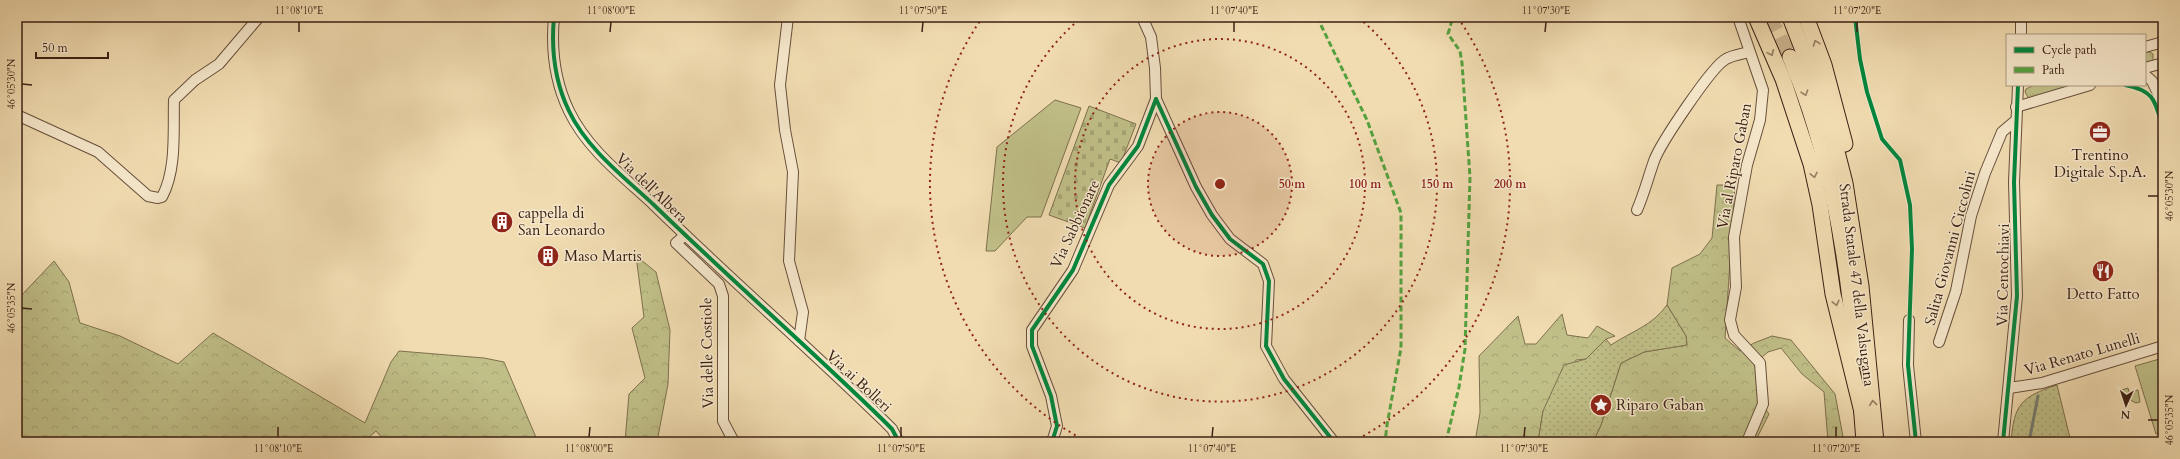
<svg xmlns="http://www.w3.org/2000/svg" width="2180" height="459" viewBox="0 0 2180 459" font-family="Cardo,serif">
<style>
.grass{fill:url(#grass-tufts);stroke:#7e704e}
.forest{fill:url(#forest-crowns);stroke:#7e704e}
.cemetery{fill:url(#cemetery-stones);stroke:#7e704e}
.park{fill:url(#park-dots);stroke:#7e704e}
.garden{fill:#c0bf88;stroke:#7e704e}
.lines{fill:none;stroke-linecap:round;stroke-linejoin:round}
.stream{stroke:#757d72;stroke-width:3}
.highway-tunnel{stroke:#cdb692;stroke-width:15;stroke-dasharray:15 8;stroke-linecap:butt}
.minor-casing{stroke:#684f3b;stroke-width:12}
.highway-casing{stroke:#3b2014;stroke-width:17}
.minor{stroke:#f6e8cc;stroke-width:10}
.highway{stroke:#f1dcb1;stroke-width:15}
.quiet{stroke:#54a23f;stroke-width:3;stroke-dasharray:6 3;stroke-linecap:butt}
.cycleway-casing{stroke:#f6e8cc;stroke-width:6}
.cycleway{stroke:#00873e;stroke-width:4}
.oneway{stroke:#967e62}
.ticks{fill:none;stroke:#3b2014;stroke-width:1.5}
.ring{fill:none;stroke:#8f2418;stroke-width:2;stroke-dasharray:2 4}
.labels{text-anchor:middle;stroke-width:3;stroke-linejoin:round;paint-order:stroke}
.poi-label{font-size:15px;fill:#3b2014;stroke:#f6e8cc;text-anchor:start}
.street-label{font-size:15px;fill:#3b2014;stroke:#f6e8cc}
.centre{fill:#8f2418;stroke:#f6e8cc;stroke-width:2}
.ring-label{font-size:12px;text-anchor:middle;font-weight:bold;fill:#8f2418;stroke:#f6e8cc;stroke-width:3;stroke-linejoin:round;paint-order:stroke}
.neatline{fill:none;stroke:#3b2014;stroke-width:1.5}
.ticks-label{font-size:10px;text-anchor:middle;fill:#3b2014}
</style>
<defs>
<pattern id="grass-tufts" width="24" height="20" patternUnits="userSpaceOnUse"><rect width="24" height="20" fill="#c0bf88"/><path d="M3 7l-1-3M5 7V3M7 7l1-3M15 17l-1-3M17 17v-4M19 17l1-3" fill="none" stroke="#a6a474"/></pattern>
<pattern id="forest-crowns" width="20" height="18" patternUnits="userSpaceOnUse"><rect width="20" height="18" fill="#c0bf88"/><path d="M2 6a3 3 0 1 1 6 0M12 15a3 3 0 1 1 6 0" fill="none" stroke="#a6a474"/></pattern>
<pattern id="cemetery-stones" width="16" height="16" patternUnits="userSpaceOnUse"><rect width="16" height="16" fill="#c0bf88"/><path d="M2 7V4a2 2 0 0 1 4 0v3zM10 15v-3a2 2 0 0 1 4 0v3z" fill="#a6a474"/></pattern>
<pattern id="park-dots" width="8" height="8" patternUnits="userSpaceOnUse"><rect width="8" height="8" fill="#c0bf88"/><path d="M2 2h.1M6 6h.1" fill="none" stroke="#a6a474" stroke-width="1.8" stroke-linecap="round"/></pattern>
</defs>
<rect width="100%" height="100%" fill="#f1dcb1"/>
<filter id="stains"><feTurbulence type="fractalNoise" baseFrequency=".005" numOctaves="4"/><feColorMatrix values="0 0 0 0 .2 0 0 0 0 .09 0 0 0 0 .02 0 0 0 .5 -.17"/></filter>
<radialGradient id="worn" r=".72"><stop offset=".6" stop-color="#630" stop-opacity="0"/><stop offset="1" stop-color="#630" stop-opacity=".3"/></radialGradient>
<g class="grass">
<polygon points="2145,52 2150,52 2153,54 2153,60 2150,63 2145,63"/>
<polygon points="2034,85 2076,85 2029,99 2025,92 2026,89"/>
<polygon points="2128,388 2129,392 2138,390 2140,402 2136,403 2124,397 2122,390"/>
</g>
<g class="forest">
<polygon points="1717,185 1735,185 1725,338 1740,351 1754,343 1772,336 1791,340 1835,394 1844,442 1828,442 1824,392 1802,374 1781,348 1768,352 1755,363 1758,398 1769,414 1755,442 1593,442 1601,425 1621,363 1644,352 1687,345 1686,336 1667,305 1672,268 1700,254 1712,238"/>
<polygon points="636,256 656,272 670,330 668,384 657,442 625,442 629,394 645,378 632,328 644,317"/>
<polygon points="54,261 69,282 80,323 120,336 178,364 213,333 365,423 391,362 399,351 484,358 504,362 538,442 386,442 376,431 367,439 369,442 17,442 17,300"/>
<polygon points="1562,314 1567,335 1588,338 1597,326 1615,336 1606,339 1586,359 1576,360 1543,411 1538,442 1475,442 1480,413 1479,356 1518,316 1525,344 1536,344"/>
</g>
<polygon class="cemetery" points="1089,106 1136,124 1121,163 1110,159 1085,228 1049,215"/>
<g class="park">
<path d="M1667,305l19,31 1,9 -43,7 -23,11 -20,62 -8,17h-55l5,-31 21,-46 22,-6 20,-20 5,6c21,-14 41,-19 56,-40z"/>
<path d="M2057,385l14,57h-60c3,-38 10,-45 46,-57z"/>
</g>
<g class="garden">
<polygon points="1055,100 1081,108 1041,217 1027,217 995,251 986,251 997,147"/>
<polygon points="2163,358 2163,432 2156,434 2135,366"/>
</g>
<g class="lines">
<polyline class="stream" points="2029,442 2038,396"/>
<polyline class="highway-tunnel" points="1769,17 1790,57"/>
<g class="minor-casing">
<g id="minor">
<path d="M554,17c-3,32 1,65 15,94 18,38 55,66 85,94 75,73 154,142 229,215l9,9 7,13"/>
<polyline points="788,17 780,85 785,130 793,172 789,261 803,312 799,341"/>
<polyline points="1738,17 1763,90 1760,120 1747,165 1734,237 1736,287 1730,320 1734,335 1760,363 1763,404 1747,442"/>
<polyline points="2021,35 2021,17"/>
<polyline points="2145,47 2163,42"/>
<polyline points="2145,68 2163,63"/>
<polyline points="2145,75 2152,81 2163,104"/>
<polyline points="1156,99 1196,187 1212,215 1230,239 1263,264 1269,281 1266,346 1284,379 1334,442"/>
<polyline points="2016,107 2090,85"/>
<path d="M17,115l81,37 50,44 10,2 4,-1c15,-28 11,-67 12,-97l21,-20 24,-16 40,-47"/>
<path d="M1637,210c7,-16 11,-32 17,-49 6,-17 58,-95 72,-102 7,-4 16,-5 23,-7"/>
<polyline points="684,236 676,243 719,284 723,296 723,421 734,442"/>
<polyline points="1909,320 1908,365 1916,442"/>
<polyline points="1939,342 1956,291 1971,216 1985,173 2002,132 2015,121"/>
<polyline points="2009,388 2042,383 2163,346"/>
<polyline points="1052,442 1057,426 1051,396 1032,346 1032,330 1073,270 1109,185 1138,146 1156,99 1155,68 1151,37 1142,17"/>
<polyline points="2003,442 2017,296 2014,182 2018,85"/>
</g>
</g>
<g class="highway-casing">
<g id="highway">
<polyline points="1756,17 1783,79 1811,164 1820,205 1833,294 1862,412"/>
<polyline points="1790,17 1818,89 1833,136 1845,183 1861,286 1876,442"/>
<polyline points="1806,17 1824,65 1845,144"/>
<path d="M1790,57c40,95 57,197 66,298"/>
<polyline points="1861,403 1864,442"/>
</g>
</g>
<use href="#minor" class="minor"/>
<use href="#highway" class="highway"/>
<g class="quiet">
<polyline points="1317,17 1367,120 1401,213 1401,348 1387,425 1385,442"/>
<polyline points="1446,442 1459,387 1465,349 1470,177 1462,63 1460,51 1448,34 1453,17"/>
</g>
<g class="cycleway-casing">
<g id="cycleway">
<path d="M554,17c-3,32 1,65 15,94 18,38 55,66 85,94 75,73 154,142 229,215l9,9 7,13"/>
<polyline points="1855,17 1860,59 1867,92 1882,139 1900,160 1910,205 1912,249 1908,365 1916,442"/>
<path d="M2125,85c31,6 30,17 38,44"/>
<polyline points="1156,99 1196,187 1212,215 1230,239 1263,264 1269,281 1266,346 1284,379 1334,442"/>
<polyline points="1052,442 1057,426 1051,396 1032,346 1032,330 1073,270 1109,185 1138,146 1156,99"/>
<polyline points="2003,442 2017,296 2014,182 2018,85"/>
</g>
</g>
<use href="#cycleway" class="cycleway"/>
</g>
<defs><path id="oneway-chevron" d="M-2-3.5L2.5 0L-2 3.5" fill="none" stroke-width="1.6" stroke-linecap="round" stroke-linejoin="round"/></defs>
<g class="oneway">
<use href="#oneway-chevron" transform="translate(1816 43) rotate(-110)"/>
<use href="#oneway-chevron" transform="translate(1771 53) rotate(66)"/>
<use href="#oneway-chevron" transform="translate(1805 93) rotate(71)"/>
<use href="#oneway-chevron" transform="translate(1814 175) rotate(78)"/>
<use href="#oneway-chevron" transform="translate(1836 303) rotate(76)"/>
<use href="#oneway-chevron" transform="translate(1873 403) rotate(-96)"/>
</g>
<path class="ticks" d="M299,32v-10M610,32l1,-10M922,32l1,-10M1234,32v-10M1545,32l1,-10M1857,32v-10M22,84l10,1M2148,196h10M22,308l10,1M2148,420h10M278,437v-10M589,437l1,-10M901,437v-10M1212,437l1,-10M1524,437l1,-10M1836,437v-10"/>
<circle cx="1220" cy="184" r="72" fill="#8f2418" fill-opacity=".12"/>
<g class="ring">
<circle cx="1220" cy="184" r="72"/>
<circle cx="1220" cy="184" r="145"/>
<path d="M1359 18A217 217 0 1 1 1081 18"/>
<path d="M1086 441A290 290 0 0 1 982 18M1458 18A290 290 0 0 1 1354 441"/>
</g>
<defs>
<g id="office-disc" transform="scale(1.15)"><circle r="9.5" fill="#8f2418" stroke="#f6e8cc"/><path d="M-6-3h4V-5.5h4V-3h4V5H-6ZM-1-4.5V-3h2v-1.5ZM-6 0V1H6V0Z" fill="#fff"/></g>
<g id="building-disc" transform="scale(1.15)"><circle r="9.5" fill="#8f2418" stroke="#f6e8cc"/><path d="M-4-6H4V6H1V3H-1V6H-4ZM-2.5-4.3h1.7v1.8h-1.7ZM.8-4.3h1.7v1.8H.8ZM-2.5-1h1.7V.8h-1.7ZM.8-1h1.7V.8H.8Z" fill="#fff"/></g>
<g id="restaurant-disc" transform="scale(1.15)"><circle r="9.5" fill="#8f2418" stroke="#f6e8cc"/><path d="M-5-6h1v4h1v-4h1v4h1v-4h1v5L-1.5 .5V6h-2V.5L-5-1ZM5-6V6H3V1.5H1.5Q1.5-4 5-6Z" fill="#fff"/></g>
<g id="sight-disc" transform="scale(1.15)"><circle r="9.5" fill="#8f2418" stroke="#f6e8cc"/><path d="M0-6L1.8-2.2L6-1.7L2.9 1.2L3.7 5.4L0 3.3L-3.7 5.4L-2.9 1.2L-6-1.7L-1.8-2.2Z" fill="#fff"/></g>
</defs>
<g fill-rule="evenodd">
<use href="#office-disc" x="2100" y="132"/>
<use href="#building-disc" x="502" y="222"/>
<use href="#building-disc" x="548" y="256"/>
<use href="#restaurant-disc" x="2103" y="271"/>
<use href="#sight-disc" x="1601" y="405"/>
</g>
<g class="labels">
<g class="poi-label">
<text x="2100" y="160" text-anchor="middle">Trentino<tspan x="2100" dy="17">Digitale S.p.A.</tspan></text>
<text x="518" y="218">cappella di<tspan x="518" dy="17">San Leonardo</tspan></text>
<text x="564" y="261">Maso Martis</text>
<text x="2103" y="299" text-anchor="middle">Detto Fatto</text>
<text x="1616" y="410">Riparo Gaban</text>
</g>
<g class="street-label">
<text transform="translate(1734 166) rotate(-79)" y="5">Via al Riparo Gaban</text>
<text transform="translate(652 188) rotate(44)" y="5">Via dell'Albera</text>
<text transform="translate(1075 224) rotate(-65)" y="5">Via Sabbionare</text>
<text transform="translate(1950 248) rotate(-75)" y="5">Salita Giovanni Ciccolini</text>
<text transform="translate(2003 275) rotate(-89)" y="5">Via Centochiavi</text>
<text transform="translate(1857 285) rotate(83)" y="5">Strada Statale 47 della Valsugana</text>
<text transform="translate(707 353) rotate(-91)" y="5">Via delle Costiole</text>
<text transform="translate(2082 354) rotate(-16)" y="5">Via Renato Lunelli</text>
<text transform="translate(859 381) rotate(43)" y="5">Via ai Bolleri</text>
</g>
</g>
<circle cx="1220" cy="184" r="6" class="centre"/>
<g class="ring-label">
<text x="1292" y="188">50 m</text>
<text x="1365" y="188">100 m</text>
<text x="1437" y="188">150 m</text>
<text x="1510" y="188">200 m</text>
</g>
<rect width="2180" height="459" fill="none" stroke="#f1dcb1" stroke-width="44"/>
<rect x="2006" y="34" width="140" height="52" fill="#f6e8cc" stroke="#ab9882"/>
<rect x="2014" y="47" width="20" height="6" fill="#00873e" stroke="#ab9882"/>
<text x="2042" y="54" font-size="12" fill="#3b2014">Cycle path</text>
<rect x="2014" y="67" width="20" height="6" fill="#54a23f" stroke="#ab9882"/>
<text x="2042" y="74" font-size="12" fill="#3b2014">Path</text>
<g transform="translate(2126 405) rotate(183)" stroke="#f6e8cc" stroke-width="3" paint-order="stroke">
<path d="M0-3L7 15L0 10L-7 15Z" fill="#3b2014"/>
<text y="-6" font-size="11" font-weight="bold" text-anchor="middle" fill="#3b2014">N</text>
</g>
<path d="M36 52v6h72v-6" fill="none" stroke="#3b2014" stroke-width="2"/>
<text x="42" y="52" font-size="12" fill="#3b2014" stroke="#f6e8cc" stroke-width="3" paint-order="stroke">50 m</text>
<rect x="22" y="22" width="2136" height="415" class="neatline"/>
<g class="ticks-label">
<text x="299" y="14">11°08'10"E</text>
<text x="611" y="14">11°08'00"E</text>
<text x="923" y="14">11°07'50"E</text>
<text x="1234" y="14">11°07'40"E</text>
<text x="1546" y="14">11°07'30"E</text>
<text x="1857" y="14">11°07'20"E</text>
<text transform="translate(11 84) rotate(-90)" y="4">46°05'30"N</text>
<text transform="translate(2169 196) rotate(-90)" y="4">46°05'30"N</text>
<text transform="translate(11 308) rotate(-90)" y="4">46°05'35"N</text>
<text transform="translate(2169 420) rotate(-90)" y="4">46°05'35"N</text>
<text x="278" y="452">11°08'10"E</text>
<text x="589" y="452">11°08'00"E</text>
<text x="901" y="452">11°07'50"E</text>
<text x="1212" y="452">11°07'40"E</text>
<text x="1524" y="452">11°07'30"E</text>
<text x="1836" y="452">11°07'20"E</text>
</g>
<rect width="100%" height="100%" filter="url(#stains)"/>
<rect width="100%" height="100%" fill="url(#worn)"/>
</svg>
